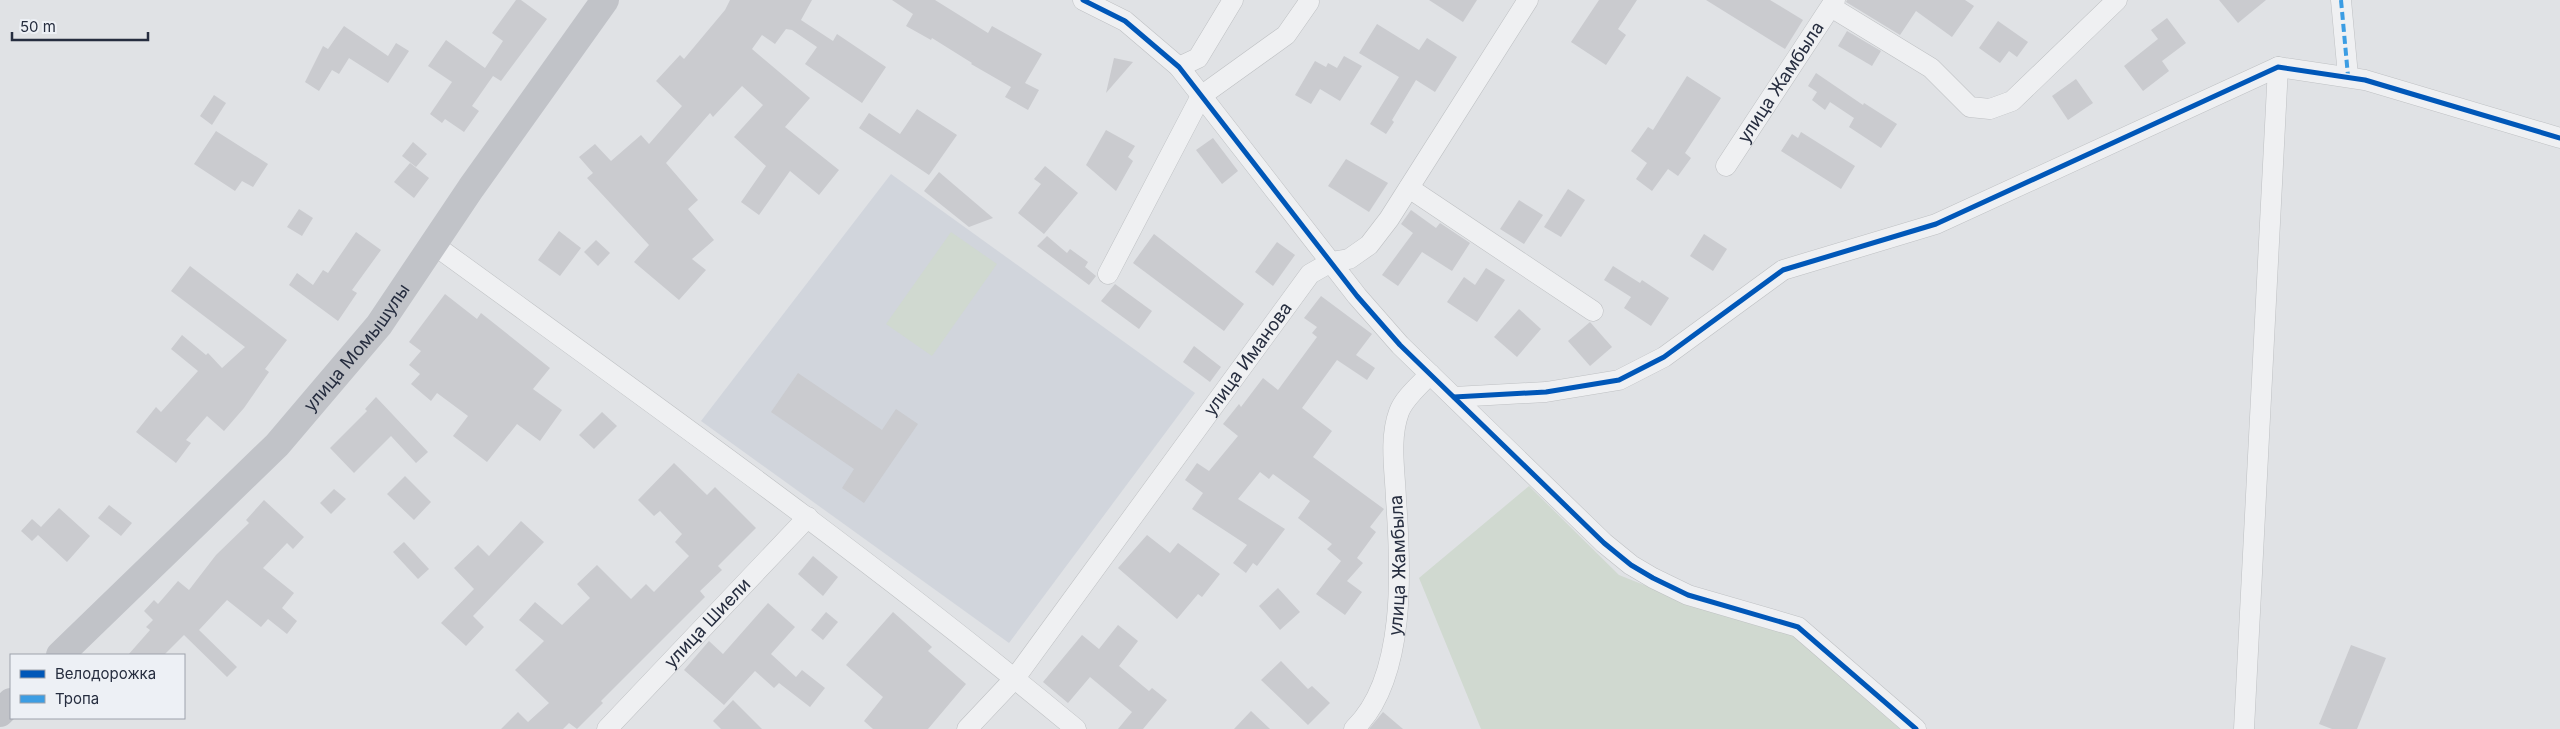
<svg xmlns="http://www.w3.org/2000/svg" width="2560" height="729" viewBox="0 0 2560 729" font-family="Inter,sans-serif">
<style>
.built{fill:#d1d5dc}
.green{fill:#d0d9d0}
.building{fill:#cacbcf}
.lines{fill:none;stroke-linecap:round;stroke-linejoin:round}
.street-casing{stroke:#bec0c3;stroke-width:21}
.street{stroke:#eff0f2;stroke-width:20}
.secondary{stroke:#c1c3c8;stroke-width:28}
.quiet{stroke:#3c9de3;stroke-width:4;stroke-dasharray:8 4;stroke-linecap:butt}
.cycleway-casing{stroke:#edf0f5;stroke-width:8}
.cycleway{stroke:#0057b8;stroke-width:5}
.labels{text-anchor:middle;stroke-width:5;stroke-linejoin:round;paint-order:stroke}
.street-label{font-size:18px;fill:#262d3f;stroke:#edf0f5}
</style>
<rect width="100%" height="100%" fill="#e0e2e5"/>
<polygon class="built" points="891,174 1195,393 1009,643 701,421"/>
<g class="green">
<polygon points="951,232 997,264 932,356 886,324"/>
<polygon points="1529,486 1619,575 1654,589 1789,632 1900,729 1481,729 1419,578"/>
</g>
<g class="building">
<polygon points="516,0 521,0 547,19 501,81 493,76 472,106 479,111 464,132 445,119 442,123 430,114 452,82 428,66 446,40 485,68 503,41 492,33"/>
<polygon points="730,0 812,0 801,20 833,41 837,34 886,67 862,103 805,64 817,47 792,30 786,29 775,44 762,35 752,49 810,98 785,127 839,170 819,195 790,171 759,215 741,202 766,166 734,137 763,105 742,86 713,117 710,113 666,163 698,200 688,209 714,240 692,259 706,270 679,300 634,262 649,245 587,178 593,173 579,157 595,144 611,161 641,135 649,144 682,106 656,81 680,55 684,59 725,10"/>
<polygon points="892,0 935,0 988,33 992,26 1042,54 1025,83 1039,90 1028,110 1005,97 1011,87 971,64 972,63 932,38 931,40 906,26 913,14"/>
<polygon points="1429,0 1477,0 1463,22"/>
<polygon points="1599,0 1637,0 1618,29 1626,35 1606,65 1571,42"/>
<polygon points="1706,0 1770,0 1803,20 1785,49"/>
<polygon points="1847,0 1965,0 1974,6 1952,37 1916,11 1900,35 1846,2"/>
<polygon points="2219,0 2266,0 2238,23"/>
<polygon points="2167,18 2186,43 2162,61 2169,71 2143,91 2124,66 2158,39 2151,30"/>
<polygon points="1998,21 2028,42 2017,57 2009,51 2000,63 1979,48"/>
<polygon points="1377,24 1419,50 1427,38 1457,57 1435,92 1416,80 1392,120 1394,122 1386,134 1370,124 1399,77 1359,53"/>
<polygon points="344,26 388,56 396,43 409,51 388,83 349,58 339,74 332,70 319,91 305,82 323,46 328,49"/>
<polygon points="1847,31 1881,51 1872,66 1838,46"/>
<polygon points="1344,56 1362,66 1340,101 1320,89 1311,104 1295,95 1315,61 1326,67 1328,63 1337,68"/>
<polygon points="1114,58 1133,62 1106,93"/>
<polygon points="1816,73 1863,105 1864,103 1897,124 1881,148 1849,127 1854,118 1830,102 1825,110 1812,100 1817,92 1808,86"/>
<polygon points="1687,76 1721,98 1685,153 1691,158 1678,176 1668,169 1652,191 1636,179 1647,163 1631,151 1648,127 1653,130"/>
<polygon points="2076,79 2093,103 2068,120 2052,96"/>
<polygon points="214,95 226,103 212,125 200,116"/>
<polygon points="917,109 957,135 929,175 859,128 869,113 900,134"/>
<polygon points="1106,130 1135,146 1128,157 1133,161 1116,191 1086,165"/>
<polygon points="216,131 268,164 253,187 242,181 235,191 194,164"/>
<polygon points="1801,132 1855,166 1841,189 1781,151 1792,134 1798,138"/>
<polygon points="1213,138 1238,171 1222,184 1196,150"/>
<polygon points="413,142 427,154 416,167 402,156"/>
<polygon points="1346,159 1388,183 1369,212 1328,186"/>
<polygon points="410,163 429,178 414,198 394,182"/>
<polygon points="1045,166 1078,193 1044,234 1018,213 1041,184 1034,179"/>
<polygon points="939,172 993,218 969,227 924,191"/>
<polygon points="1568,189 1585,200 1561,237 1544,227"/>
<polygon points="1519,200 1543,215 1524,244 1500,229"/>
<polygon points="299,209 313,218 302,236 287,227"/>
<polygon points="1411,210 1436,228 1440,223 1470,243 1452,271 1422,252 1398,286 1382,275 1413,233 1401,224"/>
<polygon points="559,231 581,248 560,276 538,260"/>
<polygon points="356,232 381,250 352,290 357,293 338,321 289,285 297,273 313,285 323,270 328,273"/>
<polygon points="1154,234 1244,304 1224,331 1133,263"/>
<polygon points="1704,234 1727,249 1713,271 1690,256"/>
<polygon points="1047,236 1067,253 1070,249 1088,262 1085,267 1096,276 1089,285 1037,246"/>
<polygon points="596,240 610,253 598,266 584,252"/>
<polygon points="1277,242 1295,255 1273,286 1255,272"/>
<polygon points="190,266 287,340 265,369 269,372 244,408 224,431 207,416 186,440 191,443 176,463 136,432 156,407 161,412 198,371 171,349 182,335 206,355 208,353 222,368 245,347 171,291"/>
<polygon points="1613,266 1640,283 1642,280 1669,298 1651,326 1624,308 1631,297 1604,280"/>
<polygon points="1486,268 1505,280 1477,322 1447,302 1464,277 1475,285"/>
<polygon points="1115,284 1152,311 1139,329 1101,301"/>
<polygon points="445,294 477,319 481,313 550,368 533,389 562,410 540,441 517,424 487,462 453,436 468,416 437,393 431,401 411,384 420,374 409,365 421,351 409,342"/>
<polygon points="1321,296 1372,334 1356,355 1375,368 1367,380 1337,360 1302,408 1332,431 1313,457 1384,509 1370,527 1376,532 1357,558 1363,563 1347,581 1362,592 1345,615 1316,594 1341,561 1327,549 1332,544 1298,518 1310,501 1273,474 1269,479 1260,472 1238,499 1285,529 1257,566 1253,563 1246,573 1233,563 1247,545 1192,509 1203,493 1185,480 1197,463 1209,471 1238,436 1223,424 1239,404 1241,407 1263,378 1278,390 1317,337 1312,333 1317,327 1304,318"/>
<polygon points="1519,309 1541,329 1517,357 1494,337"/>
<polygon points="1590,322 1612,347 1590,366 1568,341"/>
<polygon points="1194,346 1221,367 1210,382 1183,362"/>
<polygon points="798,373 882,430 896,409 918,424 864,503 842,488 854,469 771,412"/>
<polygon points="376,397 428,452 416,463 391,436 354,473 330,448 367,411 365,409"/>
<polygon points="602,412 617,426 594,449 579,435"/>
<polygon points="674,463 707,495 715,487 756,528 718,566 722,570 700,591 705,597 601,701 603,703 577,729 569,723 563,729 501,729 518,712 528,722 549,703 515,670 544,641 519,620 535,602 562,625 590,598 577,584 597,565 631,599 646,584 654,592 689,556 675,542 682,534 660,511 654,516 638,500"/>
<polygon points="405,476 431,502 414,520 387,494"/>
<polygon points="334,489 346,499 331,514 320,503"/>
<polygon points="264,500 304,537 293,549 287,543 263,568 294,593 282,608 297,621 287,634 268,619 261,627 227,600 199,630 237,667 227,677 184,635 164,655 128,655 150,630 146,627 153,620 144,611 154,600 158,604 178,581 189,590 216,555 249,523 246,520"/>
<polygon points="109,505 132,523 121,536 98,518"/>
<polygon points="59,508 90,536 67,562 38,535 32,541 21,531 32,519 41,527"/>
<polygon points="521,521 544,542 473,616 484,627 466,646 441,623 474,589 454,568 478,545 489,556"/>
<polygon points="1147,535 1170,553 1178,543 1220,574 1202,597 1198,594 1177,619 1118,568"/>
<polygon points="404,542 429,569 418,579 393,552"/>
<polygon points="813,556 838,577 823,596 798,574"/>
<polygon points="1278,588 1300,612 1280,630 1259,606"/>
<polygon points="768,603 795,627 771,654 796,677 802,670 825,688 810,707 779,683 774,688 755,671 724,705 684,670 709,641 723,654"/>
<polygon points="826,612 838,622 823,640 811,630"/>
<polygon points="893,612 932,647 928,651 966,684 928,729 873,729 864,721 883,697 846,665"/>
<polygon points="1118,625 1138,641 1119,666 1149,691 1152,688 1167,700 1143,729 1118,729 1132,712 1090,677 1068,703 1043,682 1082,635 1099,649"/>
<polygon points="2351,645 2386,658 2357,729 2332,729 2319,724"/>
<polygon points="1281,661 1308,689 1312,686 1330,703 1308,725 1261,680"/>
<polygon points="733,700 762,729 721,729 713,721"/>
<polygon points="1251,711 1270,729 1234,729"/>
<polygon points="1383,712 1403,729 1369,729"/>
</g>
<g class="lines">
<g class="street-casing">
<g id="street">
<polyline points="1083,0 1125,21 1179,67 1357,296 1400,345 1604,543 1631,565 1653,578 1688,595 1798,627 1916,729"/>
<polyline points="2341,0 2348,76"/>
<polyline points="1831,7 1931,68 1970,107 1990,109 2012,101 2117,0"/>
<polyline points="1179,67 1198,58 1233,0"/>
<path id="s1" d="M1726,166l109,-166"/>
<polyline points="1409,188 1593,311"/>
<path d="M433,244c217,158 436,313 643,485"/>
<polyline points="1108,274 1201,96 1286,35 1309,2"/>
<polyline points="1454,397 1546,392 1619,380 1664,357 1783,270 1936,224 2278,67 2365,80 2560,138"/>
<path id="s2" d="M607,729l201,-212"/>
<path id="s3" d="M967,729l48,-51 295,-404 21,-12 18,-3 20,-14 20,-26 139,-219"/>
<path id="s4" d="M1354,729c53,-51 47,-162 42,-230 -1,-28 -7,-60 3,-87 5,-14 21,-27 31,-38"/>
<polyline points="2244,729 2278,67"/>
</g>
</g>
<use href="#street" class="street"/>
<g class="secondary">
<path id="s5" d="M60,655l217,-210 102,-120 92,-137 134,-188"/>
<polyline points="0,713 11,702"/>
</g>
<polyline class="quiet" points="2341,0 2348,76"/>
<g class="cycleway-casing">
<g id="cycleway">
<polyline points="1083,0 1125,21 1179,67 1357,296 1400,345 1604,543 1631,565 1653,578 1688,595 1798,627 1916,729"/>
<polyline points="1454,397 1546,392 1619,380 1664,357 1783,270 1936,224 2278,67 2365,80 2560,138"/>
</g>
</g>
<use href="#cycleway" class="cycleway"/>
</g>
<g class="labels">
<g class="street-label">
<text dy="6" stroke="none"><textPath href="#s1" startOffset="100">улица Жамбыла</textPath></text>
<text dy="6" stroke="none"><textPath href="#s5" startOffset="428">улица Момышулы</textPath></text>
<text dy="6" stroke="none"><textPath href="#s3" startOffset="465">улица Иманова</textPath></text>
<text dy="6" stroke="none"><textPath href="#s4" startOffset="174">улица Жамбыла</textPath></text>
<text dy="6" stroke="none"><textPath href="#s2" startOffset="146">улица Шиели</textPath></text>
</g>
</g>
<rect x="10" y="654" width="175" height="65" fill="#edf0f5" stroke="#9da2ac"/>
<rect x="20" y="670" width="25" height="8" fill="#0057b8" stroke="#9da2ac"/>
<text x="55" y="679" font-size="15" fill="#262d3f">Велодорожка</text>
<rect x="20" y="695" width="25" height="8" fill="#3c9de3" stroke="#9da2ac"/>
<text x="55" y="704" font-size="15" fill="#262d3f">Тропа</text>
<path d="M12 32v8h136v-8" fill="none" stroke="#262d3f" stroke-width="2.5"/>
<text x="20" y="32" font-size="15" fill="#262d3f" stroke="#edf0f5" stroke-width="4" paint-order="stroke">50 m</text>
</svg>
